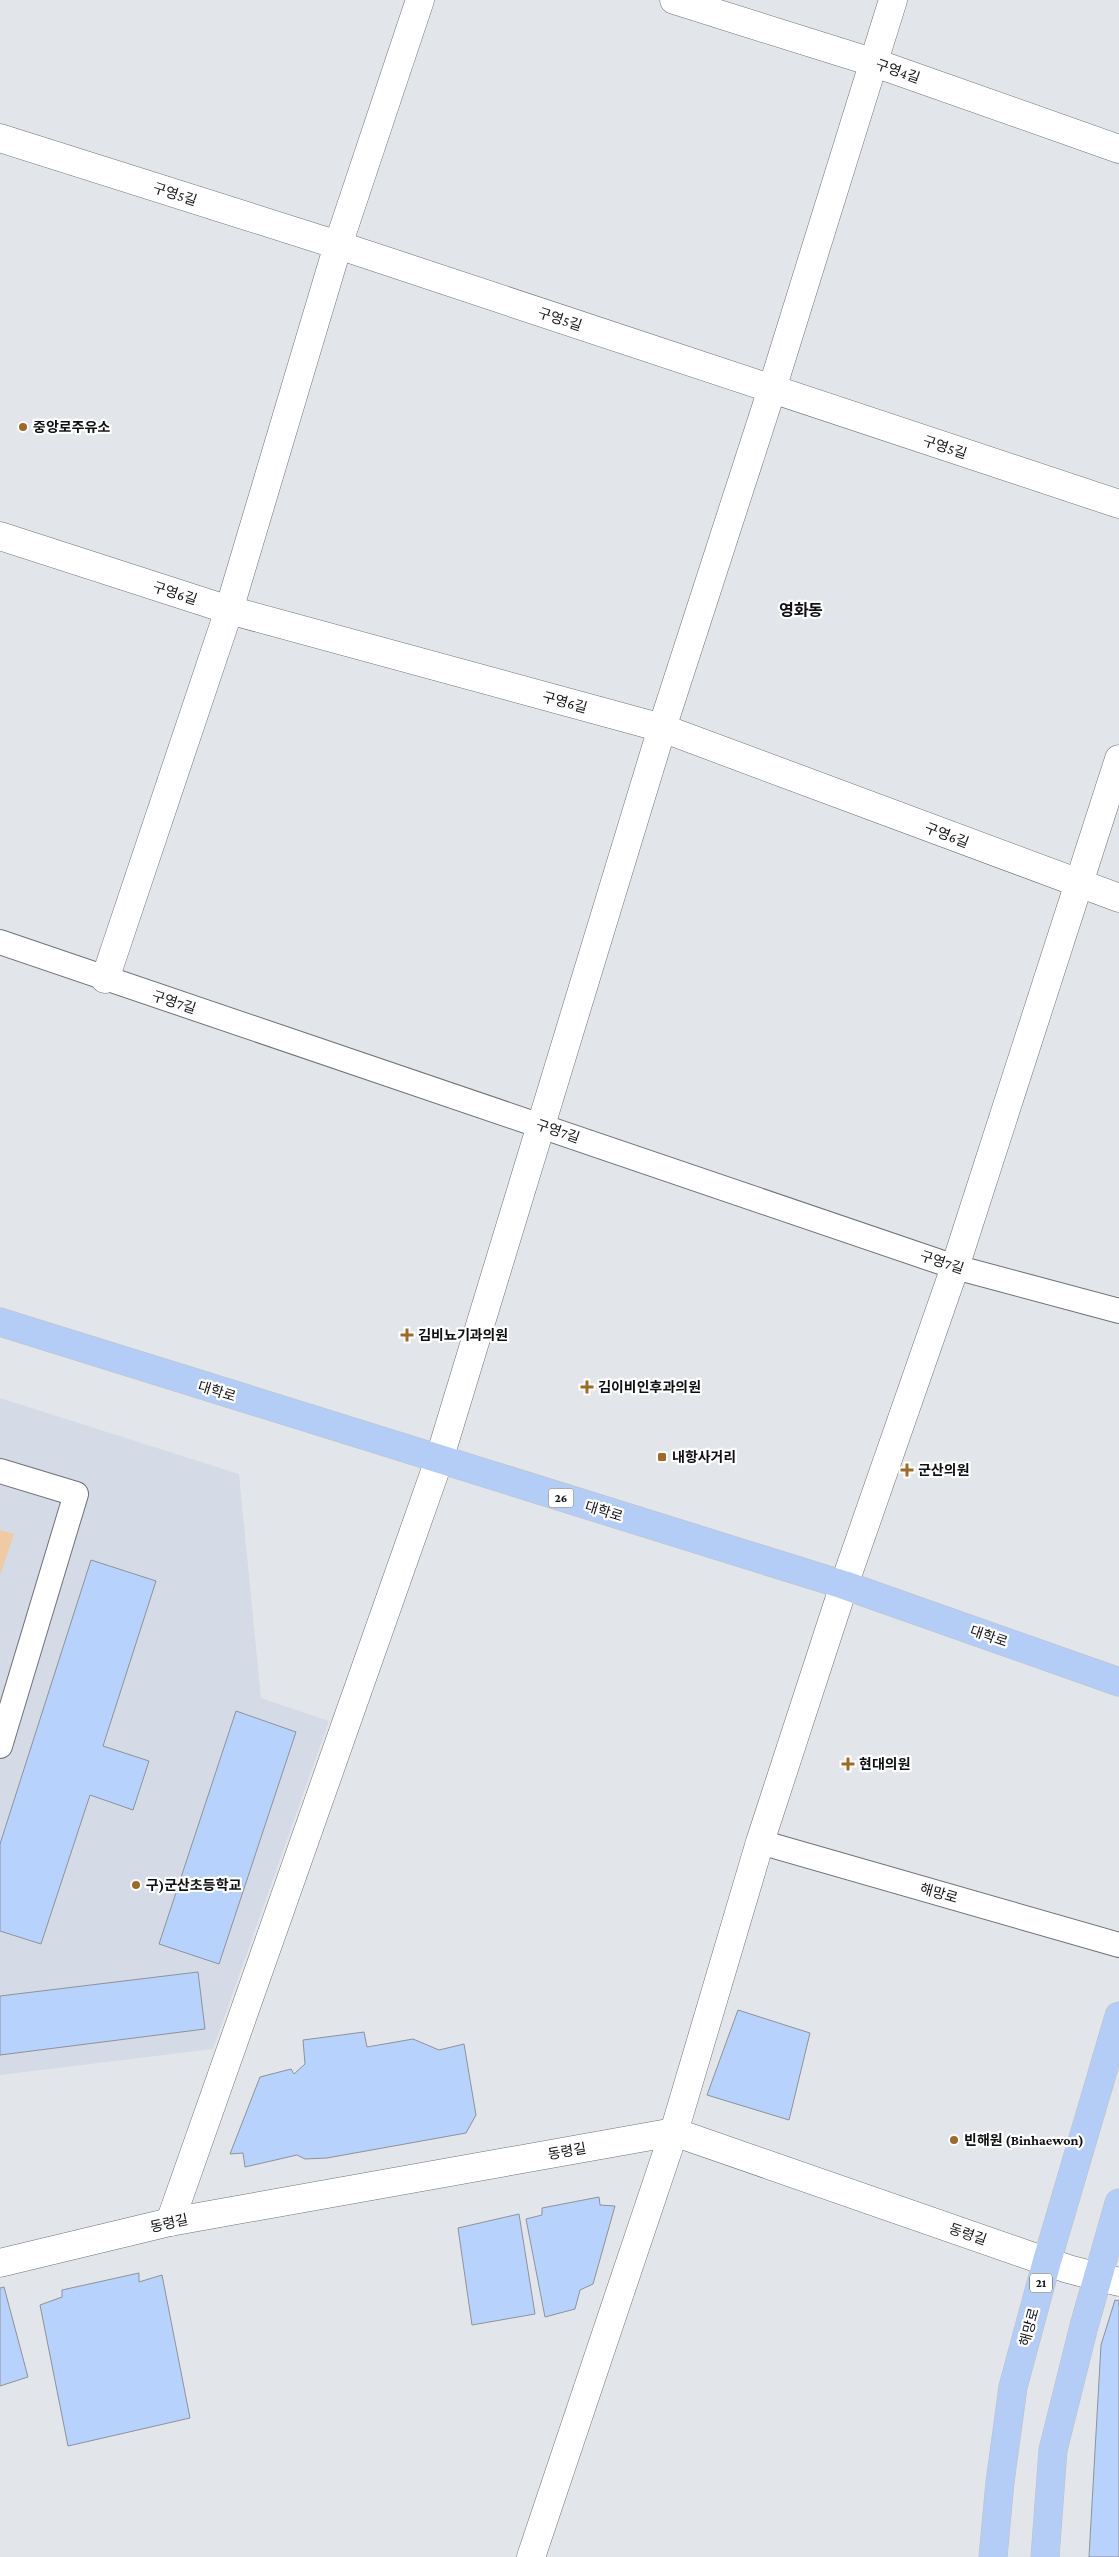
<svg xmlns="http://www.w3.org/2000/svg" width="1119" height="2557" viewBox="0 0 1119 2557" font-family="'Crimson Pro','Noto Sans KR',serif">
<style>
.built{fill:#d4dbe7}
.green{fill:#efcaa2}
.building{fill:#b7d2fc;stroke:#8f9296}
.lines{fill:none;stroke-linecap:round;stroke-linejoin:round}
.service-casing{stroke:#6f7176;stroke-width:26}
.minor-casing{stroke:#6f7176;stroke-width:29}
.primary-casing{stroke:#c0c1c1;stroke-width:29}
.service{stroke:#fff;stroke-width:24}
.minor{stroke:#fff;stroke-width:28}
.primary{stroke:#b4cdf6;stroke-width:28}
.poi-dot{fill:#a06a24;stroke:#fff;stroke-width:2}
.labels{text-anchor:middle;stroke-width:4.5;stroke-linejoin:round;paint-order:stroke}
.shield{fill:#fff;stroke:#565758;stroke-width:1}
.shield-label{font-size:12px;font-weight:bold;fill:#0e0f11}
.street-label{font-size:14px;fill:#0e0f11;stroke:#fff}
.poi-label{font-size:14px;font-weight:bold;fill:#0e0f11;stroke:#fff;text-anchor:start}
.quarter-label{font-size:16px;font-weight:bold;fill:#0e0f11;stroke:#fff}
</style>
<rect width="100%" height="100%" fill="#e2e6ea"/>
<polygon class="built" points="0,1398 239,1474 261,1698 329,1721 213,2049 0,2075"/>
<polygon class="green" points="0,1530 14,1534 0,1575"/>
<g class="building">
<polygon points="91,1560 156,1581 103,1746 149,1761 133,1810 90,1795 41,1944 0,1931 0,1844"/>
<polygon points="236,1711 296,1732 219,1964 159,1944"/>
<polygon points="198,1972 205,2029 0,2055 0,1996"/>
<polygon points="738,2010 810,2033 789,2120 707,2095"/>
<polygon points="364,2032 367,2047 413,2039 439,2050 464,2044 476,2115 466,2133 327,2158 305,2159 297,2155 245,2167 243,2153 230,2154 260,2077 291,2069 294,2074 305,2064 303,2040"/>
<polygon points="599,2197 600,2205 615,2206 593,2284 580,2290 575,2309 545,2317 526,2219 542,2215 542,2208"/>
<polygon points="519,2214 535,2314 472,2325 458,2228"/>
<polygon points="139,2273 139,2282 162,2275 190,2418 68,2446 40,2305 62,2297 62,2290"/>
<polygon points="4,2287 28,2377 0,2386 0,2288"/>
<polygon points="1115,2300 1119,2301 1119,2557 1089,2557 1101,2345"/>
</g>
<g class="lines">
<g class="service-casing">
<g id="service">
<polyline points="0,942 955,1267 1119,1311"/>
<polyline points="0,1471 76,1494 0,1746"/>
<polyline points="760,1842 1119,1945"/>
</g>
</g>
<g class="minor-casing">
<g id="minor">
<polyline points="674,0 875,63 1119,149"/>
<polyline points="0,138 338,245 1119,504"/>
<polyline points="0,536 229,610 662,728 1119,898"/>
<polyline points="105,979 229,610 338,245 420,0"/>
<polyline points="170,2222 439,1460 662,728 772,389 893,0"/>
<polyline points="0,2263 170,2222 674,2132 1068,2269 1119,2282"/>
<polyline points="531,2557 674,2132 760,1842 844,1585 955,1267 1119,759"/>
</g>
</g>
<g class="primary-casing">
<g id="primary">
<polyline points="0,1322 844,1585 1119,1682"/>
<polyline points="993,2557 1000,2482 1013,2387 1047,2261 1119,2016"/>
<polyline points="1045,2557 1053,2450 1084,2326 1119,2203"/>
</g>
</g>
<use href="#service" class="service"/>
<use href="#minor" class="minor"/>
<use href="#primary" class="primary"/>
</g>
<g class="poi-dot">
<circle cx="23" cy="427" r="5"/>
<path d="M404.5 1327.5h5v5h5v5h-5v5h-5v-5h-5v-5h5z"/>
<path d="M584.5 1379.5h5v5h5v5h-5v5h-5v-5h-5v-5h5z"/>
<rect x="657" y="1452" width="10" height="10" rx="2.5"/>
<path d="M904.5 1462.5h5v5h5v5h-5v5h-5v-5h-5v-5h5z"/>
<path d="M845.5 1756.5h5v5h5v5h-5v5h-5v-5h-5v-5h5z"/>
<circle cx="136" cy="1885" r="5"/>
<circle cx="954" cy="2140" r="5"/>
</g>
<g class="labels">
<g class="shield">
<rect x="548.5" y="1488.5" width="25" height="19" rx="4"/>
<rect x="1030" y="2273.5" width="22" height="19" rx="4"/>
</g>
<g class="shield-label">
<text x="561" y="1502">26</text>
<text x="1041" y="2287">21</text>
</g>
<g class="street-label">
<text transform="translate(898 71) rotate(19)" y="5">구영4길</text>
<text transform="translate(175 194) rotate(18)" y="5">구영5길</text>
<text transform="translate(560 319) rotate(18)" y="5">구영5길</text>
<text transform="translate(945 447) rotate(18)" y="5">구영5길</text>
<text transform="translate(175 593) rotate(18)" y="5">구영6길</text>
<text transform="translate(565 702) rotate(15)" y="5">구영6길</text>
<text transform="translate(947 835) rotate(21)" y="5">구영6길</text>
<text transform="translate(174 1002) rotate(18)" y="5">구영7길</text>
<text transform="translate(558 1131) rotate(19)" y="5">구영7길</text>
<text transform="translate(942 1262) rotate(18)" y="5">구영7길</text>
<text transform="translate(217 1391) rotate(17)" y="5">대학로</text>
<text transform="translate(604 1511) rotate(17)" y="5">대학로</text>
<text transform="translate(989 1636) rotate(19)" y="5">대학로</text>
<text transform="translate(939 1893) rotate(16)" y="5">해망로</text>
<text transform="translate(567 2151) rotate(-10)" y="5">동령길</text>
<text transform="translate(169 2223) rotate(-12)" y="5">동령길</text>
<text transform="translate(968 2234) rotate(19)" y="5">동령길</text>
<text transform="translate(1029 2327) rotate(-75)" y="5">해망로</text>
</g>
<g class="poi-label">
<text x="33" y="432">중앙로주유소</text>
<text x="418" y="1340">김비뇨기과의원</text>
<text x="598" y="1392">김이비인후과의원</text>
<text x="672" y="1462">내항사거리</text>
<text x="918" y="1475">군산의원</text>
<text x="859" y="1769">현대의원</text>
<text x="146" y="1890">구)군산초등학교</text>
<text x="964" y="2145">빈해원 (Binhaewon)</text>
</g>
<g class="quarter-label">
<text x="801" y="616">영화동</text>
</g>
</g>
</svg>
